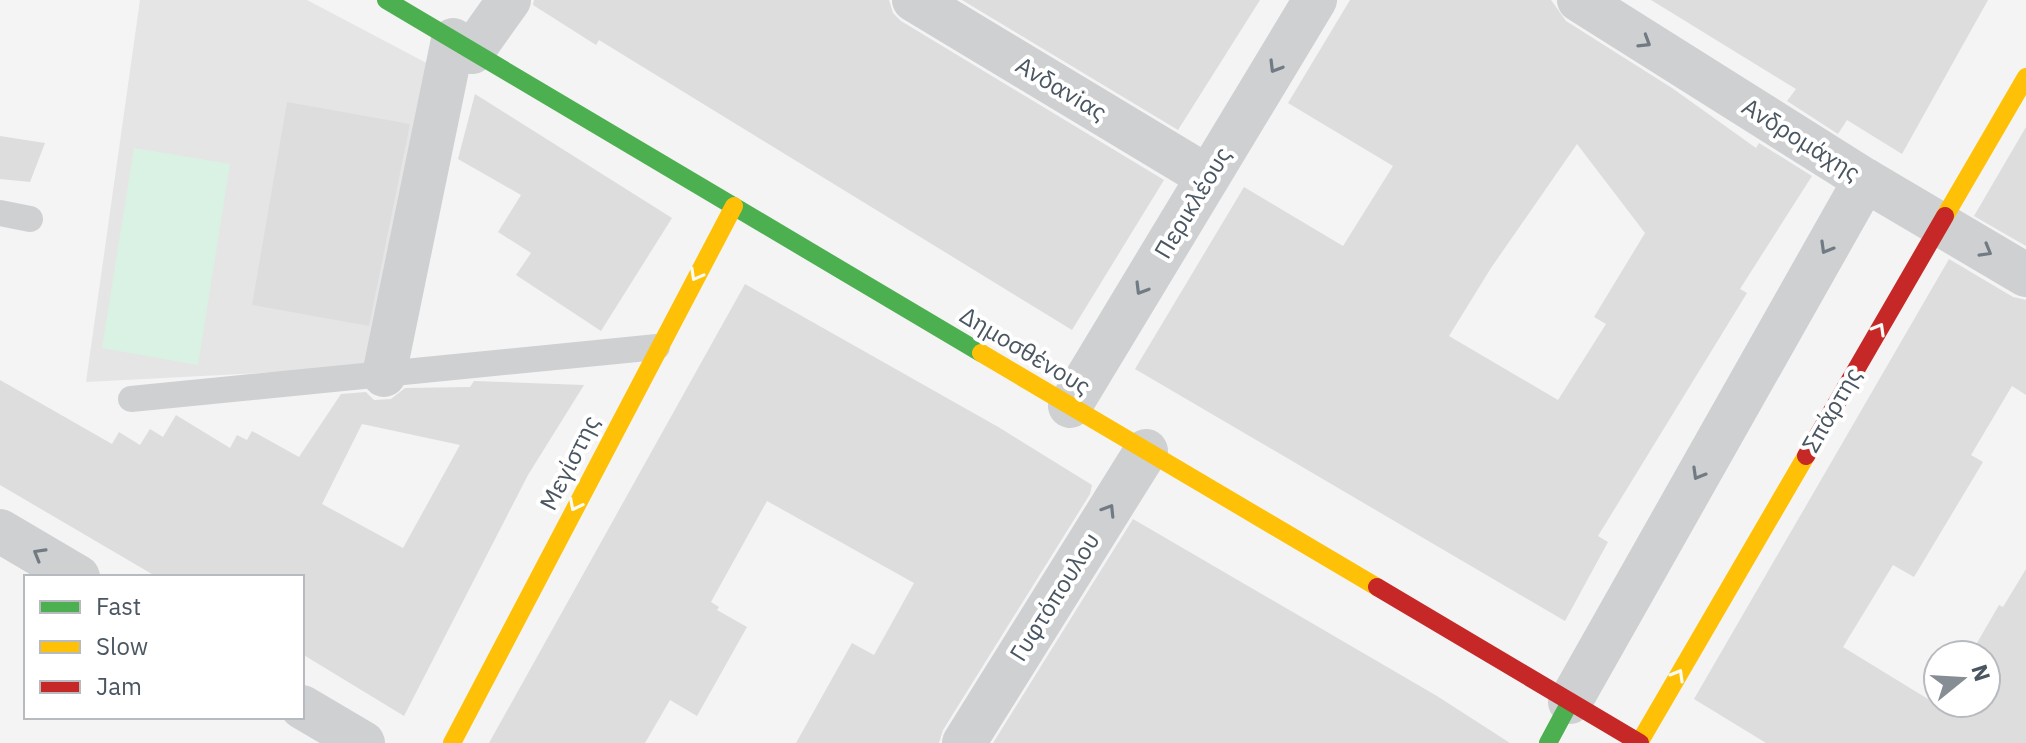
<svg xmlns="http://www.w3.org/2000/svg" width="2026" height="743" viewBox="0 0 2026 743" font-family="'IBM Plex Sans',sans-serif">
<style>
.education{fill:#e6e5e6}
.green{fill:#d9f2e3}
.building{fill:#ddddde;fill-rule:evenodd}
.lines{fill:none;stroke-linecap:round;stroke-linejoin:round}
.lane{stroke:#ced0d2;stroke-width:26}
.street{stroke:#ced0d2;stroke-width:44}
.fast{stroke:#4caf50;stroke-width:18}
.slow{stroke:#ffc107;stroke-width:18}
.jam{stroke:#c62828;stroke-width:18}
.oneway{stroke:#727b83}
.oneway2{stroke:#f6fbf6}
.labels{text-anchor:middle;stroke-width:8;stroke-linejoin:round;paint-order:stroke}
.street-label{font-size:24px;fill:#4a5661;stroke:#fff}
</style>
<rect width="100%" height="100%" fill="#f4f4f4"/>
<polygon class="education" points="140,0 307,0 436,68 376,367 86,382"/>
<polygon class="green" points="134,148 230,164 198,365 102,348"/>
<g class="building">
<polygon points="534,0 889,0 893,13 901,21 1164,180 1072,330 599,40 596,45 533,5"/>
<polygon points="962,0 1260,0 1178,130"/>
<path d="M1350,0h201l15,21 106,67 84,60 3,-5 53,33 -72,113 7,4 -149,243 10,6 -43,79 -430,-252 109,-182 99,59 50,-80 -105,-63zM1577,144l68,89 -51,84 12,7 -48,76 -109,-64 42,-68z"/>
<polygon points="1651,0 1988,0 1902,154 1847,120 1838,134 1787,101 1796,89"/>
<polygon points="475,94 672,218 601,331 516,275 531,253 498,232 521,195 458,159"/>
<polygon points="287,102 410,124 369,326 252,305"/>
<polygon points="2026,127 2026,246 1974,216"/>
<polygon points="0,136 45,143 30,182 0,179"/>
<polygon points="1949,259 2013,297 2026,300 2026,395 2012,386 1971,455 1983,462 1914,577 1893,565 1843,647 1941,707 1943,703 1986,703 1986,655 1970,655 1999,605 2003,607 2026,569 2026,743 1766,743 1694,699"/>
<polygon points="745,284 1000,428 1092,485 1090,494 943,730 939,743 796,743 852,643 874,655 914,583 767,501 711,602 719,607 717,610 747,627 697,716 670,700 645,743 489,743"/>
<path d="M0,380l112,64 7,-12 21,13 10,-16 13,8 13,-22 54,33 7,-13 10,5 5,-9 47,26 42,-63 25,-2 8,8 17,-1 14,-11 65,-1 4,-6 110,4 -56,90 -124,241 -102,-62v-77h-145l-157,-92zM362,424l98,21 -57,103 -81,-44z"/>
<polygon points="1133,519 1437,696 1510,743 993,743"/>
</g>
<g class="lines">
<g class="lane">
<polyline points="0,213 30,219"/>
<polyline points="131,399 657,347"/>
</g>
<g class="street">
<polyline points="914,0 1208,177"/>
<polyline points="1579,0 1865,180 2026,275"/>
<polyline points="472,52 509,0"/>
<polyline points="384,375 453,40"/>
<polyline points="1070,406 1315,0"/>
<polyline points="0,531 78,577"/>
<polyline points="1570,702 1865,180"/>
<polyline points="302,707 363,743"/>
<polyline points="964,743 1146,451"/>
</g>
<g class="fast">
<polyline points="386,0 981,353"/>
<polyline points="1548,743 1570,702"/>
</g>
<g class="slow">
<polyline points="1945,216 2026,77"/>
<polyline points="981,353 1377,587"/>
<polyline points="452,743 734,206"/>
<polyline points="1639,743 1806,456"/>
</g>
<g class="jam">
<polyline points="1806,456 1945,216"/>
<polyline points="1377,587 1640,743"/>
</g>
</g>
<defs><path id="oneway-chevron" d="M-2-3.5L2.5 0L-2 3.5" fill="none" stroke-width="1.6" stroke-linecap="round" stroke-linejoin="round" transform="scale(2)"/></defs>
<g class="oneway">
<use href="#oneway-chevron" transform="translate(1645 42) rotate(32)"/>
<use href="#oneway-chevron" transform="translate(1275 67) rotate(121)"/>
<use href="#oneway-chevron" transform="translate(1826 248) rotate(120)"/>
<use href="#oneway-chevron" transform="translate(1986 251) rotate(30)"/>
<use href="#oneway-chevron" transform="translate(1141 289) rotate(121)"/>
<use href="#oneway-chevron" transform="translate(1698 474) rotate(120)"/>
<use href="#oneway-chevron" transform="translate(1109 510) rotate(-58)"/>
<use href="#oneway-chevron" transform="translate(39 554) rotate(-150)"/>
</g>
<g class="oneway2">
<use href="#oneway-chevron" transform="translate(696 275) rotate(119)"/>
<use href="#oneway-chevron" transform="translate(1879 329) rotate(-60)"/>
<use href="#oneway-chevron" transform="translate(575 505) rotate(117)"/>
<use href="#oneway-chevron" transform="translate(1678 675) rotate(-60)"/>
</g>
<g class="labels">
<g class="street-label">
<text transform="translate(1061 89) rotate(31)" y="8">Ανδανiας</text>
<text transform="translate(1801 140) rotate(32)" y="8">Ανδρομάχης</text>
<text transform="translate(1193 203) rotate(-59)" y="8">Περικλέους</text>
<text transform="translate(1025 351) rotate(31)" y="8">Δημοσθένους</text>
<text transform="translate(1832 410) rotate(-60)" y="8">Σπάρτης</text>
<text transform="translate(570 463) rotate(-63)" y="8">Μεγίστης</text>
<text transform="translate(1055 597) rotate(-58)" y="8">Γυφτόπουλου</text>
</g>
</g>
<rect x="24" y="575" width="280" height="144" fill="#ffffff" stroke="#b7bbc0" stroke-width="2"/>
<rect x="40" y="601" width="40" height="12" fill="#4caf50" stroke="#b7bbc0" stroke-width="2"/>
<text x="96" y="615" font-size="24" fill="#4a5661">Fast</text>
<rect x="40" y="641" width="40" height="12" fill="#ffc107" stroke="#b7bbc0" stroke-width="2"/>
<text x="96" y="655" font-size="24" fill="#4a5661">Slow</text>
<rect x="40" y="681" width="40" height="12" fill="#c62828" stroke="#b7bbc0" stroke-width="2"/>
<text x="96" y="695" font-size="24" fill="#4a5661">Jam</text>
<g transform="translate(1962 679) rotate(72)"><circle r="38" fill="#ffffff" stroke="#b7bbc0" stroke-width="2"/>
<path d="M0-6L14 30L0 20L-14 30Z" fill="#868d94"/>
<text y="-12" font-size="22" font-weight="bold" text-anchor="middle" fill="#4a5661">N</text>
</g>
</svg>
